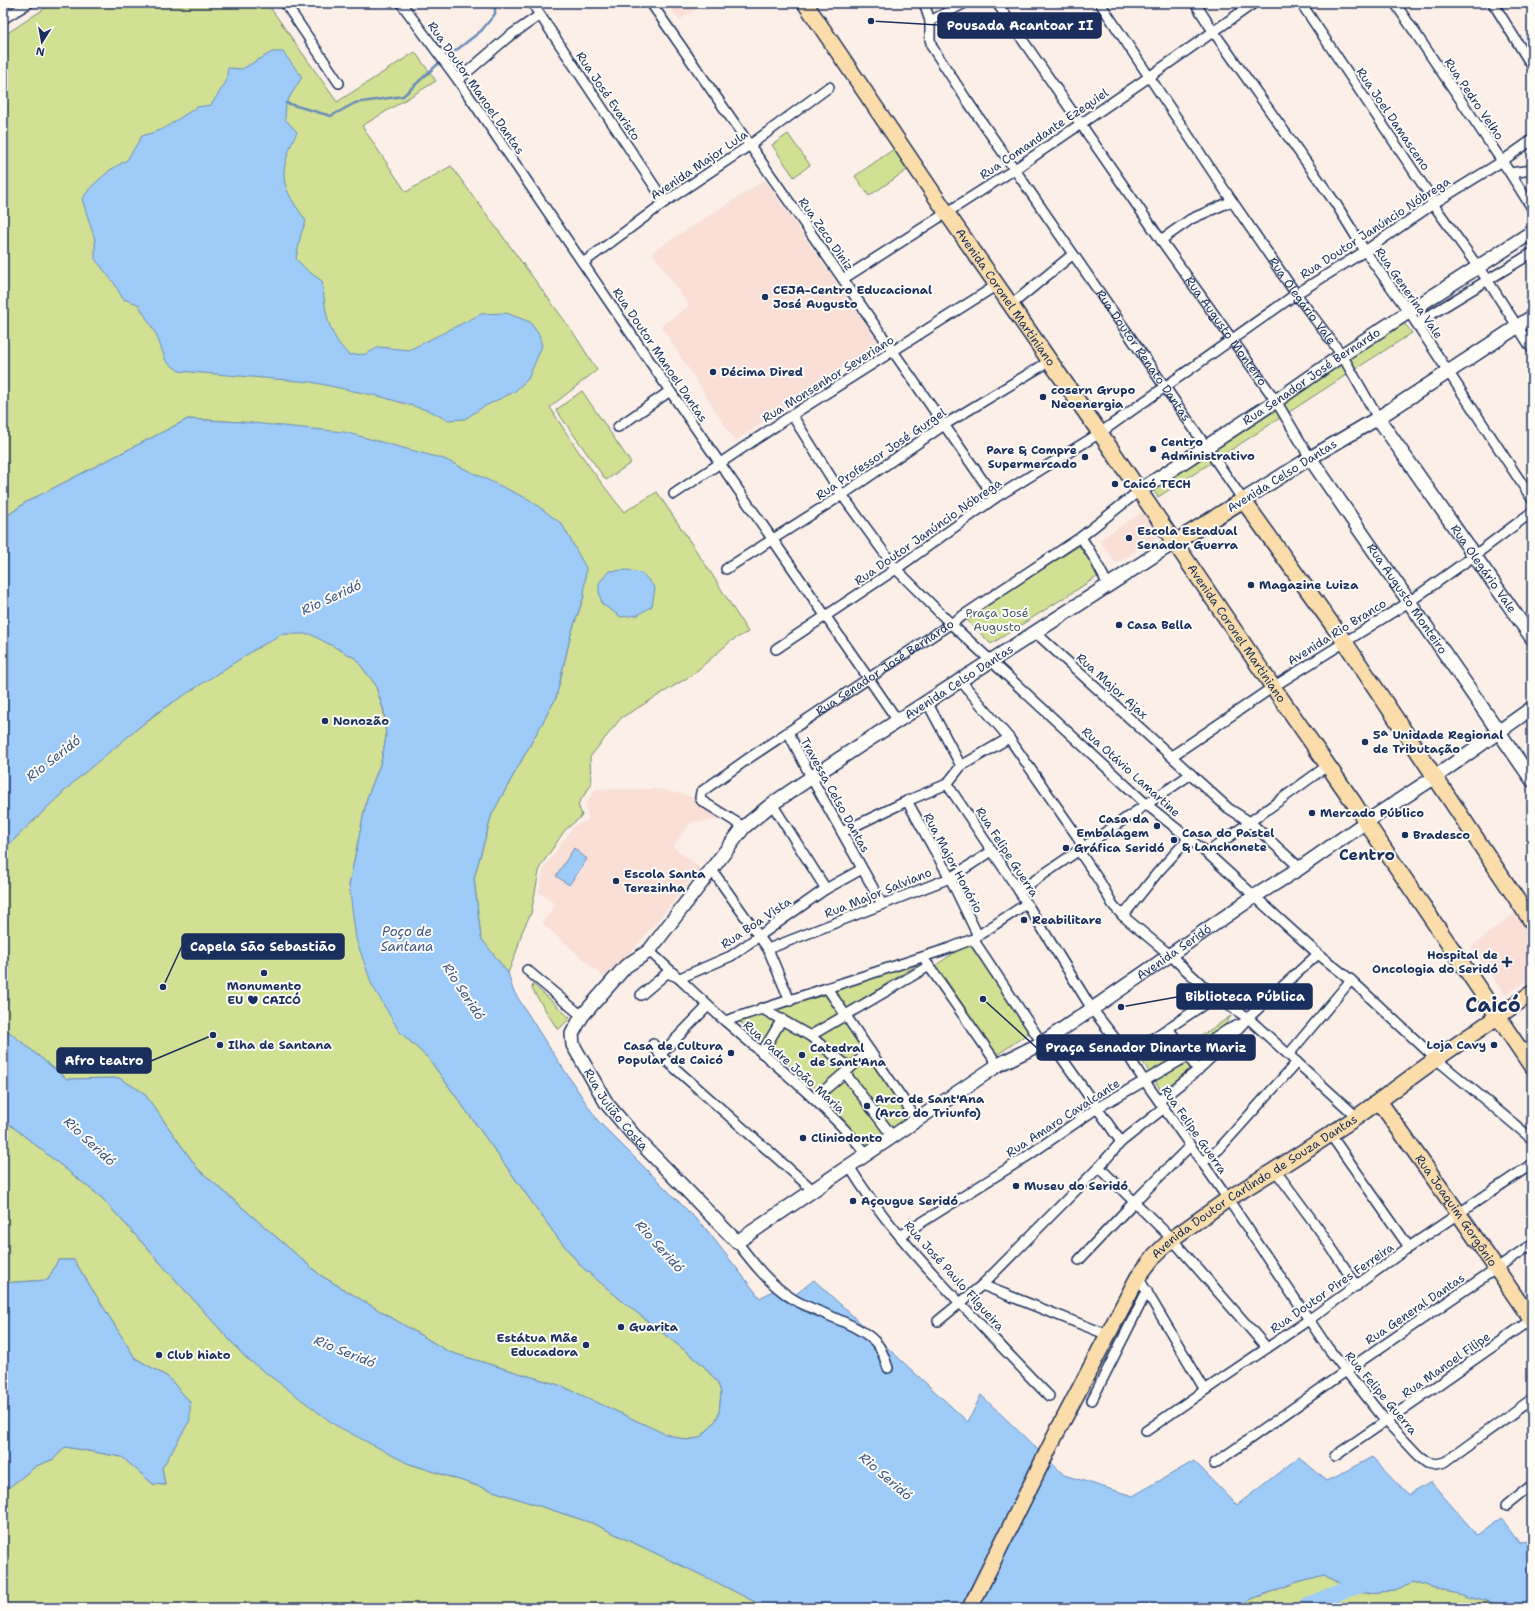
<svg xmlns="http://www.w3.org/2000/svg" width="1535" height="1611" viewBox="0 0 1535 1611" font-family="'Shantell Sans',sans-serif">
<style>
.built{fill:#f9dfd6}
.green{fill:#d2e093;stroke:#768878}
.water{fill:#9ecbf8;stroke:#6a8dba}
.lines{fill:none;stroke-linecap:round;stroke-linejoin:round}
.stream{stroke:#6a8dba;stroke-width:2.5}
.river{stroke:#9ecbf8;stroke-width:16}
.minor-casing{stroke:#1b2f5e;stroke-width:12}
.secondary-casing{stroke:#1b2f5e;stroke-width:16}
.primary-casing{stroke:#1b2f5e;stroke-width:18}
.minor{stroke:#fdfcf7;stroke-width:9}
.secondary{stroke:#fdfcf7;stroke-width:13}
.primary{stroke:#faddab;stroke-width:15}
.poi-dot{fill:#1b2f5e;stroke:#fdfcf7;stroke-width:1.5}
.labels{text-anchor:middle;stroke-width:4;stroke-linejoin:round;paint-order:stroke}
.street-label{font-size:12px;fill:#1b2f5e;stroke:#fdfcf7}
.poi-label{font-size:12px;font-weight:bold;fill:#1b2f5e;stroke:#fdfcf7;text-anchor:start}
.park-label{font-size:12px;fill:#495b6b;stroke:#fdfcf7}
.water-label{font-size:13px;font-style:italic;fill:#3c5684;stroke:#fdfcf7}
.district-label{font-size:16px;font-weight:bold;fill:#1b2f5e;stroke:#fdfcf7}
.town-label{font-size:20px;font-weight:bold;fill:#1b2f5e;stroke:#fdfcf7}
.leader{fill:none;stroke:#1b2f5e;stroke-width:1.5}
.callout-dot{fill:#1b2f5e;stroke:#fdfcf7;stroke-width:1.5}
.callout{fill:#1b2f5e;stroke:#1b2f5e;stroke-width:1.5}
.callout-label{font-size:13px;text-anchor:middle;font-weight:bold;fill:#fff}
</style>
<rect width="100%" height="100%" fill="#fbefe8"/>
<filter id="ink" filterUnits="userSpaceOnUse"><feTurbulence type="fractalNoise" baseFrequency=".025" numOctaves="2"/><feDisplacementMap in="SourceGraphic" scale="8" xChannelSelector="R" yChannelSelector="G"/><feConvolveMatrix kernelMatrix="1 2 1 2 8 2 1 2 1" color-interpolation-filters="sRGB"/></filter>
<g filter="url(#ink)">
<g class="built">
<polygon points="668,3 706,3 679,20"/>
<polygon points="765,180 879,343 735,441 661,326 689,306 652,252"/>
<polygon points="1142,512 1159,537 1115,563 1100,540"/>
<polygon points="595,789 660,789 692,797 724,820 691,822 673,847 701,869 607,980 542,923 556,905 539,892 543,869 574,826 589,820 585,806"/>
<polygon points="1515,913 1532,935 1532,977 1505,995 1471,947"/>
</g>
<g class="green">
<path d="M53,3h214l70,99 78,-50 21,29 -74,45 44,66 45,-26 122,166 24,38 -47,37c22,37 47,71 74,105l33,-20 54,81 37,59 -17,9 -39,34 -71,43 -31,39 1,28 -13,19 4,12 -17,14 -25,37 -9,46 -9,19 -5,18 -9,23 -27,-34 -7,-61 18,-64 64,-116 15,-64 13,-38 -342,-174 -54,-3 -162,83 -23,17v-483z"/>
<polygon points="788,134 810,165 794,177 772,145"/>
<polygon points="894,149 907,170 869,196 855,176"/>
<path d="M1401,319l11,14c-86,54 -169,110 -254,164l-8,-12z"/>
<polygon points="582,391 631,463 606,480 556,410"/>
<polygon points="1079,546 1100,575 991,644 967,620 969,616"/>
<polygon points="310,633 355,658 375,684 384,712 386,737 381,762 367,798 349,885 399,1031 429,1059 557,1237 582,1267 621,1300 702,1364 718,1383 721,1393 719,1413 716,1420 707,1431 699,1438 685,1440 662,1433 562,1386 449,1352 320,1275 198,1169 144,1093 119,1078 67,1079 3,1027 3,850 76,780 110,750 174,700 254,650 282,634"/>
<polygon points="969,943 1030,1032 997,1055 936,965"/>
<polygon points="933,955 838,1014 874,1063 911,1121 870,1150 817,1089 762,1042 739,1021"/>
<polygon points="533,984 570,1018 558,1030 532,989"/>
<polygon points="1231,1016 1204,1057 1162,1092 1136,1051 1168,1029 1183,1048"/>
<polygon points="3,1119 102,1198 245,1357 407,1463 592,1523 716,1582 767,1608 3,1608 3,1492 36,1466 54,1459 65,1447 122,1457 153,1484 165,1485 162,1468 189,1420 190,1402 168,1377 135,1358 74,1260 58,1260 48,1280 3,1283"/>
<polygon points="1323,1575 1363,1593 1394,1591 1415,1582 1432,1588 1460,1593 1509,1608 1242,1608 1249,1600 1300,1581"/>
</g>
<g class="water">
<path d="M272,52h11l19,25 -16,26 -1,16 12,13c-7,15 -16,35 -12,51 3,14 14,27 21,38l-5,13 -5,25 12,12 14,10c4,31 4,51 27,74l17,-1 13,-7 30,3 72,-36 25,-1 24,9 9,13 3,11 -14,33 -14,13 -31,15 -18,12 -18,1 -17,-9 -48,-14 -71,-15 -132,-11 -13,-10 -10,-27 -18,-30 -15,-5 -9,-16 -19,-24v-19l-13,-41 9,-12 19,-17 17,-10 15,-24 21,-7 34,-22 14,-2 15,-23 2,-14 14,1z"/>
<polygon points="188,419 242,422 344,432 444,459 530,500 562,524 586,568 584,596 571,634 556,698 492,814 474,878 481,938 508,973 513,990 543,1038 598,1121 706,1229 760,1298 774,1290 786,1302 814,1280 968,1422 981,1395 1064,1475 1133,1496 1194,1461 1237,1505 1299,1457 1327,1481 1372,1457 1409,1495 1431,1482 1477,1535 1501,1518 1519,1542 1532,1541 1532,1608 1509,1608 1460,1593 1432,1588 1415,1582 1394,1591 1363,1593 1323,1575 1300,1581 1249,1600 1242,1608 767,1608 716,1582 592,1523 407,1463 335,1425 245,1357 102,1198 3,1119 3,1027 67,1079 119,1078 144,1093 198,1169 320,1275 449,1352 562,1386 663,1433 686,1440 699,1438 707,1431 716,1420 719,1413 721,1393 718,1383 702,1364 621,1300 582,1267 557,1237 429,1059 399,1031 372,985 356,939 349,885 367,798 381,762 386,737 384,711 375,684 355,658 310,634 282,634 254,650 155,714 76,780 3,850 3,519 26,502"/>
<polygon points="628,570 643,574 655,588 652,606 638,615 621,617 602,604 599,592 599,583 609,571"/>
<polygon points="574,848 587,859 569,885 556,876"/>
<polygon points="58,1260 74,1260 135,1358 168,1377 190,1402 190,1420 162,1468 165,1485 153,1484 122,1457 65,1447 54,1459 36,1466 3,1492 3,1283 48,1280"/>
</g>
<g class="lines">
<g class="stream">
<polyline points="450,55 481,31 495,14 495,3"/>
<polyline points="286,103 331,116 355,103 403,96 439,63"/>
</g>
<polyline class="river" points="1304,1608 1338,1592 1371,1582"/>
<g class="minor-casing">
<g id="minor">
<polyline points="285,3 339,83"/>
<polyline points="401,3 458,80 670,391 898,721"/>
<polyline points="532,3 665,202"/>
<polyline points="651,3 995,498"/>
<path id="s1" d="M924,3l6,18v18l2,8 34,52 277,401"/>
<path id="s2" d="M997,3l164,237 115,161 34,57"/>
<path id="s3" d="M1100,3l132,198 64,93 46,61 36,63"/>
<polyline points="1195,3 1213,31 1336,204 1365,251 1409,312 1532,499"/>
<polyline points="1301,3 1427,191 1433,204 1488,281 1532,349"/>
<polyline points="1395,3 1510,173 1532,208"/>
<polyline points="1493,3 1532,66"/>
<polyline points="3,19 29,3"/>
<polyline points="930,21 965,3"/>
<polyline points="458,80 508,37 540,15"/>
<polyline points="1510,173 1532,170"/>
<polyline points="1161,240 1191,219 1232,201"/>
<polyline points="583,263 665,202 750,145 829,87"/>
<polyline points="843,279 1015,169 1149,77 1254,3"/>
<polyline points="1011,305 1072,255"/>
<polyline points="1417,323 1532,253"/>
<polyline points="792,415 842,495 896,569 951,624 1146,804 1207,853 1318,954 1351,980 1436,1059 1532,1139"/>
<polyline points="618,427 670,391"/>
<polyline points="674,494 792,415 997,285"/>
<polyline points="1081,537 1094,558 1108,585"/>
<polyline points="726,569 842,495 944,425 1050,361"/>
<polyline points="1036,633 1228,808 1250,822 1300,868"/>
<polyline points="776,649 896,569 995,498 1100,433 1296,294 1365,251 1433,204 1501,162 1532,140"/>
<polyline points="960,680 1009,738 1077,836 1083,848"/>
<polyline points="927,702 961,766"/>
<polyline points="788,732 811,777 882,904"/>
<polyline points="1172,756 1273,687 1409,602 1475,555 1532,512"/>
<polyline points="947,784 1019,891 1092,1009 1128,1055 1139,1073 1228,1199 1328,1348 1346,1371 1386,1421 1418,1455 1427,1462 1436,1464 1445,1462 1532,1399"/>
<polyline points="907,801 950,878 978,936"/>
<polyline points="772,804 826,889"/>
<path id="s4" d="M744,827l-42,-26 -2,-3 1,-6 48,-34 332,-221 58,-46"/>
<polyline points="842,832 907,801 947,784 961,766 1009,738"/>
<polyline points="1079,851 1100,882 1113,905 1123,916 1170,955 1215,997 1248,1018 1357,1117"/>
<polyline points="1207,853 1327,766"/>
<polyline points="712,870 768,949 790,1001"/>
<polyline points="1019,891 1191,774"/>
<polyline points="1123,916 1158,872 1189,838"/>
<polyline points="973,939 1042,1043"/>
<polyline points="768,949 950,878 992,851"/>
<path d="M649,951c26,23 50,47 76,70 49,42 100,84 142,133"/>
<polyline points="926,962 998,1065"/>
<polyline points="527,970 582,1016"/>
<polyline points="827,988 917,1120"/>
<polyline points="641,995 667,973 680,978 731,956 824,890 862,869"/>
<polyline points="761,1008 810,1036 850,1068"/>
<polyline points="725,1021 950,948 973,939 1026,904"/>
<polyline points="1168,1028 1198,1070"/>
<polyline points="810,1036 929,966"/>
<polyline points="653,1044 660,1055 813,1190"/>
<polyline points="1057,1051 1121,1142"/>
<polyline points="762,1053 782,1019"/>
<polyline points="1289,1054 1351,980"/>
<polyline points="660,1055 708,1006"/>
<polyline points="1128,1055 1215,997"/>
<polyline points="845,1073 892,1136"/>
<polyline points="814,1099 870,1051"/>
<polyline points="1159,1101 1198,1070 1216,1053 1248,1018 1318,954"/>
<polyline points="1330,1134 1409,1247"/>
<polyline points="1202,1163 1219,1149 1297,1062"/>
<path d="M849,1166c30,50 71,94 111,137 30,31 59,63 89,93"/>
<polyline points="1099,1167 1172,1239 1267,1348"/>
<polyline points="1275,1170 1318,1228 1357,1286"/>
<polyline points="900,1236 1026,1157 1097,1108 1188,1056 1227,1030 1241,1024"/>
<path d="M737,1242c16,21 32,42 56,57 23,14 69,25 85,46 5,7 7,15 10,23"/>
<polyline points="1079,1260 1135,1201 1190,1146"/>
<polyline points="1138,1277 1205,1390"/>
<polyline points="982,1285 1108,1335"/>
<polyline points="938,1321 982,1285 1099,1167 1121,1142 1164,1108"/>
<polyline points="1092,1400 1147,1291"/>
<polyline points="1146,1431 1205,1390 1310,1319 1409,1247 1532,1164"/>
<polyline points="1335,1456 1386,1421 1531,1320"/>
<polyline points="1214,1464 1346,1371 1532,1244"/>
<polyline points="1507,1505 1532,1485"/>
</g>
</g>
<g class="secondary-casing">
<g id="secondary">
<path id="s5" d="M1378,418l154,220"/>
<path id="s6" d="M1310,458l222,322"/>
<path id="s7" d="M1139,491l137,-90 66,-46 190,-123"/>
<polyline points="1243,500 1310,458 1378,418 1532,317"/>
<path id="s8" d="M1174,543l-18,11c-127,84 -258,164 -384,250l-28,23 -95,124 -23,15 -44,50 -10,18 1,11 34,59 29,34 101,104 261,-177 44,-22 50,-34 163,-113 45,-28 66,-46 69,-45 97,-69"/>
</g>
</g>
<g class="primary-casing">
<g id="primary">
<path id="s9" d="M805,3l141,209 154,221 173,254 81,116 12,19 166,245"/>
<polyline points="1174,543 1243,500 1344,641 1532,922"/>
<path id="s10" d="M1379,1101l80,113 73,107"/>
<path id="s11" d="M970,1608l87,-176 81,-155 17,-22 17,-16 56,-40 47,-29 82,-53 79,-58 96,-66"/>
</g>
</g>
<use href="#minor" class="minor"/>
<use href="#secondary" class="secondary"/>
<use href="#primary" class="primary"/>
</g>
</g>
<g class="poi-dot">
<circle cx="765" cy="297" r="4"/>
<circle cx="713" cy="372" r="4"/>
<circle cx="1043" cy="397" r="4"/>
<circle cx="1153" cy="449" r="4"/>
<circle cx="1085" cy="457" r="4"/>
<circle cx="1115" cy="484" r="4"/>
<circle cx="1129" cy="538" r="4"/>
<circle cx="1251" cy="585" r="4"/>
<circle cx="1119" cy="625" r="4"/>
<circle cx="325" cy="721" r="4"/>
<circle cx="1365" cy="742" r="4"/>
<circle cx="1312" cy="813" r="4"/>
<circle cx="1157" cy="826" r="4"/>
<circle cx="1405" cy="835" r="4"/>
<circle cx="1174" cy="840" r="4"/>
<circle cx="1066" cy="848" r="4"/>
<circle cx="616" cy="881" r="4"/>
<circle cx="1024" cy="920" r="4"/>
<path d="M1505 956h4v4h4v4h-4v4h-4v-4h-4v-4h4z"/>
<circle cx="264" cy="973" r="4"/>
<circle cx="220" cy="1045" r="4"/>
<circle cx="1494" cy="1045" r="4"/>
<circle cx="731" cy="1053" r="4"/>
<circle cx="802" cy="1055" r="4"/>
<circle cx="867" cy="1106" r="4"/>
<circle cx="803" cy="1138" r="4"/>
<circle cx="1016" cy="1186" r="4"/>
<circle cx="853" cy="1201" r="4"/>
<circle cx="621" cy="1327" r="4"/>
<circle cx="586" cy="1345" r="4"/>
<circle cx="159" cy="1355" r="4"/>
</g>
<g class="labels">
<g class="street-label">
<text transform="translate(476 88) rotate(55)" y="4">Rua Doutor Manoel Dantas</text>
<text transform="translate(608 96) rotate(56)" y="4">Rua José Evaristo</text>
<text transform="translate(1474 99) rotate(56)" y="4">Rua Pedro Velho</text>
<text transform="translate(1393 119) rotate(56)" y="4">Rua Joel Damasceno</text>
<text transform="translate(1044 134) rotate(-34)" y="4">Rua Comandante Ezequiel</text>
<text transform="translate(699 165) rotate(-34)" y="4">Avenida Major Lula</text>
<text transform="translate(1375 228) rotate(-33)" y="4">Rua Doutor Janúncio Nóbrega</text>
<text transform="translate(826 234) rotate(55)" y="4">Rua Zeco Diniz</text>
<text transform="translate(1409 293) rotate(55)" y="4">Rua Generina Vale</text>
<text dy="4" stroke="none"><textPath href="#s9" startOffset="356">Avenida Coronel Martiniano</textPath></text>
<text dy="4" stroke="none"><textPath href="#s3" startOffset="360">Rua Olegário Vale</textPath></text>
<text dy="4" stroke="none"><textPath href="#s2" startOffset="400">Rua Augusto Monteiro</textPath></text>
<text transform="translate(660 355) rotate(56)" y="4">Rua Doutor Manoel Dantas</text>
<text dy="4" stroke="none"><textPath href="#s1" startOffset="419">Rua Doutor Renato Dantas</textPath></text>
<text dy="4" stroke="none"><textPath href="#s7" startOffset="207">Rua Senador José Bernardo</textPath></text>
<text transform="translate(828 379) rotate(-32)" y="4">Rua Monsenhor Severiano</text>
<text transform="translate(881 454) rotate(-34)" y="4">Rua Professor José Gurgel</text>
<text transform="translate(1282 476) rotate(-32)" y="4">Avenida Celso Dantas</text>
<text transform="translate(928 532) rotate(-35)" y="4">Rua Doutor Janúncio Nóbrega</text>
<text dy="4" stroke="none"><textPath href="#s5" startOffset="184">Rua Olegário Vale</textPath></text>
<text dy="4" stroke="none"><textPath href="#s6" startOffset="171">Rua Augusto Monteiro</textPath></text>
<text transform="translate(1337 632) rotate(-32)" y="4">Avenida Rio Branco</text>
<text dy="4" stroke="none"><textPath href="#s9" startOffset="764">Avenida Coronel Martiniano</textPath></text>
<text dy="4" stroke="none"><textPath href="#s4" startOffset="281">Rua Senador José Bernardo</textPath></text>
<text transform="translate(959 682) rotate(-33)" y="4">Avenida Celso Dantas</text>
<text transform="translate(1112 686) rotate(42)" y="4">Rua Major Ajax</text>
<text transform="translate(1131 772) rotate(42)" y="4">Rua Otávio Lamartine</text>
<text transform="translate(835 795) rotate(61)" y="4">Travessa Celso Dantas</text>
<text transform="translate(1007 852) rotate(57)" y="4">Rua Felipe Guerra</text>
<text transform="translate(953 863) rotate(62)" y="4">Rua Major Honório</text>
<text transform="translate(878 893) rotate(-22)" y="4">Rua Major Salviano</text>
<text transform="translate(756 923) rotate(-34)" y="4">Rua Boa Vista</text>
<text dy="4" stroke="none"><textPath href="#s8" startOffset="1580">Avenida Seridó</textPath></text>
<text transform="translate(794 1067) rotate(42)" y="4">Rua Padre João Maria</text>
<text dy="4" stroke="none"><textPath href="#s8" startOffset="875">Rua Julião Costa</textPath></text>
<text transform="translate(1063 1118) rotate(-33)" y="4">Rua Amaro Cavalcante</text>
<text transform="translate(1194 1130) rotate(55)" y="4">Rua Felipe Guerra</text>
<text dy="4" stroke="none"><textPath href="#s11" startOffset="520">Avenida Doutor Carlindo de Souza Dantas</textPath></text>
<text dy="4" stroke="none"><textPath href="#s10" startOffset="134">Rua Joaquim Gorgônio</textPath></text>
<text transform="translate(954 1276) rotate(48)" y="4">Rua José Paulo Filgueira</text>
<text transform="translate(1332 1288) rotate(-35)" y="4">Rua Doutor Pires Ferreira</text>
<text transform="translate(1415 1309) rotate(-34)" y="4">Rua General Dantas</text>
<text transform="translate(1446 1365) rotate(-35)" y="4">Rua Manoel Filipe</text>
<text transform="translate(1381 1393) rotate(50)" y="4">Rua Felipe Guerra</text>
</g>
<g class="poi-label">
<text x="773" y="294">CEJA-Centro Educacional<tspan x="773" dy="14">José Augusto</tspan></text>
<text x="721" y="376">Décima Dired</text>
<text x="1051" y="394">cosern Grupo<tspan x="1051" dy="14">Neoenergia</tspan></text>
<text x="1161" y="446">Centro<tspan x="1161" dy="14">Administrativo</tspan></text>
<text x="1077" y="454" text-anchor="end">Pare &amp; Compre<tspan x="1077" dy="14">Supermercado</tspan></text>
<text x="1123" y="488">Caicó TECH</text>
<text x="1137" y="535">Escola Estadual<tspan x="1137" dy="14">Senador Guerra</tspan></text>
<text x="1259" y="589">Magazine Luiza</text>
<text x="1127" y="629">Casa Bella</text>
<text x="333" y="725">Nonozão</text>
<text x="1373" y="739">5ª Unidade Regional<tspan x="1373" dy="14">de Tributação</tspan></text>
<text x="1320" y="817">Mercado Público</text>
<text x="1149" y="823" text-anchor="end">Casa da<tspan x="1149" dy="14">Embalagem</tspan></text>
<text x="1182" y="837">Casa do Pastel<tspan x="1182" dy="14">&amp; Lanchonete</tspan></text>
<text x="1413" y="839">Bradesco</text>
<text x="1074" y="852">Gráfica Seridó</text>
<text x="624" y="878">Escola Santa<tspan x="624" dy="14">Terezinha</tspan></text>
<text x="1032" y="924">Reabilitare</text>
<text x="1498" y="959" text-anchor="end">Hospital de<tspan x="1498" dy="14">Oncologia do Seridó</tspan></text>
<text x="264" y="990" text-anchor="middle">Monumento<tspan x="264" dy="14">EU ♥ CAICÓ</tspan></text>
<text x="228" y="1049">Ilha de Santana</text>
<text x="1486" y="1049" text-anchor="end">Loja Cavy</text>
<text x="723" y="1050" text-anchor="end">Casa de Cultura<tspan x="723" dy="14">Popular de Caicó</tspan></text>
<text x="810" y="1052">Catedral<tspan x="810" dy="14">de Sant'Ana</tspan></text>
<text x="875" y="1103">Arco de Sant'Ana<tspan x="875" dy="14">(Arco do Triunfo)</tspan></text>
<text x="811" y="1142">Cliniodonto</text>
<text x="1024" y="1190">Museu do Seridó</text>
<text x="861" y="1205">Açougue Seridó</text>
<text x="629" y="1331">Guarita</text>
<text x="578" y="1342" text-anchor="end">Estátua Mãe<tspan x="578" dy="14">Educadora</tspan></text>
<text x="167" y="1359">Club hiato</text>
</g>
<g class="park-label">
<text x="997" y="617">Praça José<tspan x="997" dy="14">Augusto</tspan></text>
</g>
<g class="water-label">
<text transform="translate(331 597) rotate(-25)" y="5">Rio Seridó</text>
<text transform="translate(53 758) rotate(-38)" y="5">Rio Seridó</text>
<text x="407" y="936">Poço de<tspan x="407" dy="15">Santana</tspan></text>
<text transform="translate(464 991) rotate(57)" y="5">Rio Seridó</text>
<text transform="translate(90 1141) rotate(43)" y="5">Rio Seridó</text>
<text transform="translate(660 1246) rotate(48)" y="5">Rio Seridó</text>
<text transform="translate(345 1351) rotate(22)" y="5">Rio Seridó</text>
<text transform="translate(886 1476) rotate(41)" y="5">Rio Seridó</text>
</g>
<g class="district-label">
<text x="1367" y="860">Centro</text>
</g>
<g class="town-label">
<text x="1493" y="1012">Caicó</text>
</g>
</g>
<path class="leader" d="M871 21L938 25M163 987L182 946M1121 1007L1177 997M983 999L1037 1048M213 1035L151 1061"/>
<g class="callout-dot">
<circle cx="871" cy="21" r="4"/>
<circle cx="163" cy="987" r="4"/>
<circle cx="1121" cy="1007" r="4"/>
<circle cx="983" cy="999" r="4"/>
<circle cx="213" cy="1035" r="4"/>
</g>
<g class="callout">
<rect x="938" y="13" width="163" height="25" rx="4"/>
<rect x="182" y="934" width="162" height="25" rx="4"/>
<rect x="1177" y="984" width="135" height="25" rx="4"/>
<rect x="1037" y="1035" width="218" height="25" rx="4"/>
<rect x="57" y="1048" width="94" height="25" rx="4"/>
</g>
<g class="callout-label">
<text x="1020" y="30">Pousada Acantoar II</text>
<text x="263" y="951">Capela São Sebastião</text>
<text x="1245" y="1001">Biblioteca Pública</text>
<text x="1146" y="1052">Praça Senador Dinarte Mariz</text>
<text x="104" y="1065">Afro teatro</text>
</g>
<rect width="1535" height="1611" fill="none" stroke="#fdfcf7" stroke-width="16"/>
<rect x="8" y="8" width="1519" height="1595" fill="none" stroke="#1b2f5e" stroke-width="1.5" filter="url(#ink)"/>
<g transform="translate(42 42) rotate(191)" stroke="#fdfcf7" stroke-width="3" paint-order="stroke">
<path d="M0-3L7 15L0 10L-7 15Z" fill="#1b2f5e"/>
<text y="-6" font-size="11" font-weight="bold" text-anchor="middle" fill="#1b2f5e">N</text>
</g>
</svg>
